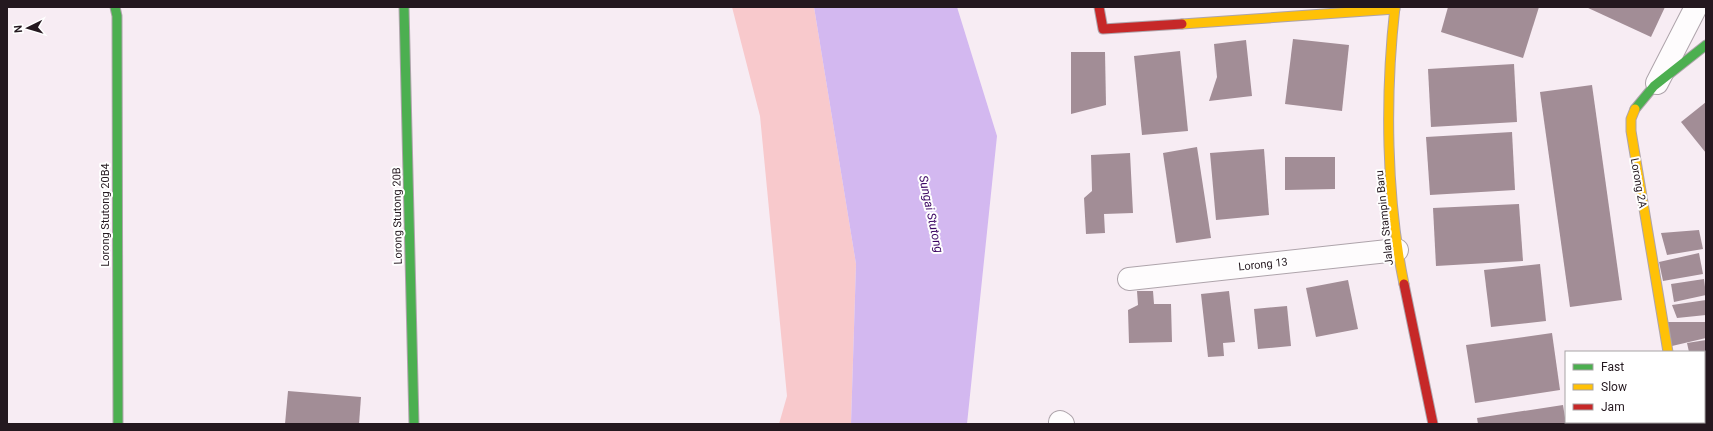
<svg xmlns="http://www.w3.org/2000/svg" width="1713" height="431" viewBox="0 0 1713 431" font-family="Roboto,sans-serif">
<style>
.green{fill:#f8c9cc}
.water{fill:#d3b8f0}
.building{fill:#a28d96}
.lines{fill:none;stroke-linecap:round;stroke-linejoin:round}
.street-casing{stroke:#aea4ab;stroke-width:24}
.fast-casing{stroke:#aea4ab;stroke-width:11}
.slow-casing{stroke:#aea4ab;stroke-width:11}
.jam-casing{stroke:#aea4ab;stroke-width:11}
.street{stroke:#fefcfd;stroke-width:22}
.fast{stroke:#4caf50;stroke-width:9}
.slow{stroke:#ffc107;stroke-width:9}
.jam{stroke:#c62828;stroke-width:9}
.labels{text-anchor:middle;stroke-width:4;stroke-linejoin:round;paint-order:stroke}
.street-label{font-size:11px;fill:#24181f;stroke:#fff}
.water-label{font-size:12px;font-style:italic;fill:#3c0663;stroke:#fff}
</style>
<rect width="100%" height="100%" fill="#f7ecf3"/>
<polygon class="green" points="732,7 814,7 856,264 851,424 779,424 787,396 760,116"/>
<polygon class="water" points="814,7 957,7 997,136 967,424 851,424 856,264"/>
<g class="building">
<polygon points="1448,7 1539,7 1523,58 1441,32"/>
<polygon points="1586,7 1665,7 1651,37"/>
<polygon points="1293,39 1349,45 1342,111 1285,104"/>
<polygon points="1246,40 1252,96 1209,101 1217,77 1214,44"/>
<polygon points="1180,51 1188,131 1142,135 1134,56"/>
<polygon points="1071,52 1105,52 1106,105 1071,114"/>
<polygon points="1514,64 1517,122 1431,127 1428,69"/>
<polygon points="1592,85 1622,300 1570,307 1540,92"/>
<polygon points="1706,102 1706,153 1681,122"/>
<polygon points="1512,132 1515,190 1430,195 1426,137"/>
<polygon points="1197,147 1211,238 1176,243 1163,153"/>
<polygon points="1264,149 1269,215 1216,220 1210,153"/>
<polygon points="1130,153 1133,213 1104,214 1105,233 1086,234 1084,198 1092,191 1091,155"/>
<polygon points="1285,157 1335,157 1335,189 1285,190"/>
<polygon points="1519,204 1523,261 1436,266 1433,208"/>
<polygon points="1699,230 1703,249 1667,255 1661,233"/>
<polygon points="1699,253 1703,274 1663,281 1659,262"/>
<polygon points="1540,264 1546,321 1491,327 1484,270"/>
<polygon points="1704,279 1706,295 1674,302 1671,284"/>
<polygon points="1348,280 1358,329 1316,337 1306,288"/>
<polygon points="1137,291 1153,291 1154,304 1171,304 1172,342 1129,343 1128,310 1138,305"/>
<polygon points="1229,291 1235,342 1223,343 1224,356 1208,357 1201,294"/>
<polygon points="1706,300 1706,315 1677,318 1672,305"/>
<polygon points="1287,306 1291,346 1258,349 1254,309"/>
<polygon points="1666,322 1706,322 1706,338 1672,346"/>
<polygon points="1552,333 1560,390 1475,403 1466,345"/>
<polygon points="1706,340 1706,366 1704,367 1704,352 1689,352 1687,343"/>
<polygon points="1704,385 1706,385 1706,409 1704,410"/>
<polygon points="288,391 361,397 359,424 285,424"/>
<polygon points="1563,405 1566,424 1478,424 1477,418"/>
<polygon points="1704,417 1706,417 1706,424 1698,424 1698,422 1704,422"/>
<polygon points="1599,422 1649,422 1650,424 1599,424"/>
</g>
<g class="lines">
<g class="street-casing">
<g id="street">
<polyline points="1657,83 1696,7"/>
<polyline points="1129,279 1397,250"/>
<polyline points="1060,422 1063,424"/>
<polyline points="1679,422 1680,424"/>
</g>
</g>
<g class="fast-casing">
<g id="fast">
<polyline points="115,7 117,16 118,424"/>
<polyline points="404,7 414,424"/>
<polyline points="1635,109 1654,86 1706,45"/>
</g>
</g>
<g class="slow-casing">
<g id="slow">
<path d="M1395,7c-10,88 -9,190 9,277"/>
<polyline points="1182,24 1395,9"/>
<polyline points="1635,109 1631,119 1631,131 1668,352"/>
</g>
</g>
<g class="jam-casing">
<g id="jam">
<polyline points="1099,7 1103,29 1182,24"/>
<polyline points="1404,284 1433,424"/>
</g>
</g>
<use href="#street" class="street"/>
<use href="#fast" class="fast"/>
<use href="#slow" class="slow"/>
<use href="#jam" class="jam"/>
</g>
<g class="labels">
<g class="street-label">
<text transform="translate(1639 183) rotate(80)" y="4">Lorong 2A</text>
<text transform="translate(105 215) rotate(-90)" y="4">Lorong Stutong 20B4</text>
<text transform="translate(397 216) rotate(-91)" y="4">Lorong Stutong 20B</text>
<text transform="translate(1384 218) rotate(-96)" y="4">Jalan Stampin Baru</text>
<text transform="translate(1263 264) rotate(-6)" y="4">Lorong 13</text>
</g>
<g class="water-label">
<text transform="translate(931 214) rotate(78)" y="4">Sungai Stutong</text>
</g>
</g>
<rect width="1713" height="431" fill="none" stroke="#24181f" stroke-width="16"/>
<rect x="1565" y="351" width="140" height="72" fill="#ffffff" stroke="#a7a3a5"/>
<rect x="1573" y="364" width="20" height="6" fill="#4caf50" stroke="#a7a3a5"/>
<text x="1601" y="371" font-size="12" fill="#24181f">Fast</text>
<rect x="1573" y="384" width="20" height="6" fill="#ffc107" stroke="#a7a3a5"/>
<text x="1601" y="391" font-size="12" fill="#24181f">Slow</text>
<rect x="1573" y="404" width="20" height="6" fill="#c62828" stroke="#a7a3a5"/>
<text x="1601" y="411" font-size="12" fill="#24181f">Jam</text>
<g transform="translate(28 28) rotate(265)" stroke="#ffffff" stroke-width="3" paint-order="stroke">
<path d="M0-3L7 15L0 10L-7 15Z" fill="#24181f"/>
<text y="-6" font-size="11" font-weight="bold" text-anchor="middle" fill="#24181f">N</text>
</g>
</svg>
